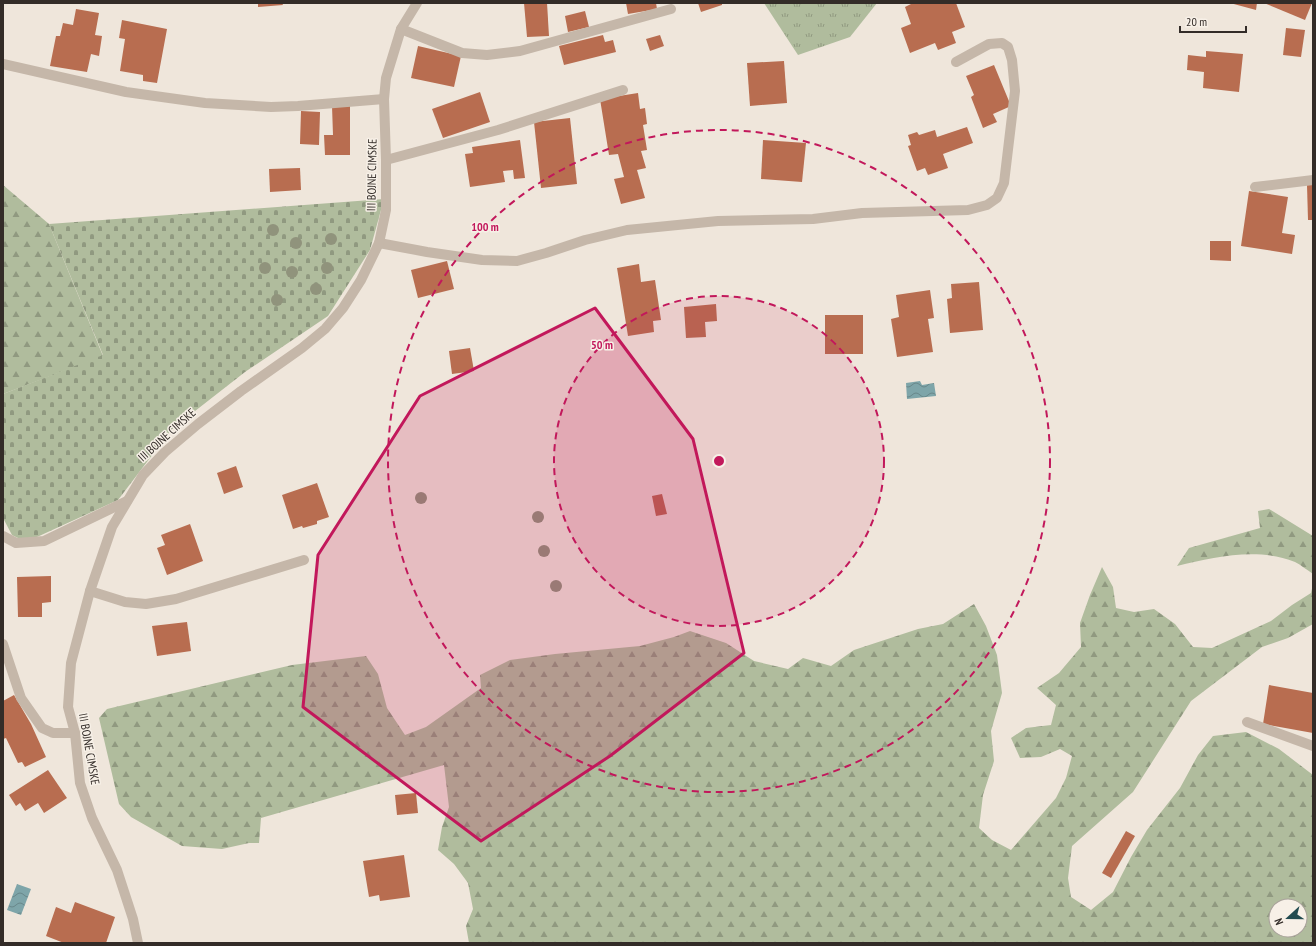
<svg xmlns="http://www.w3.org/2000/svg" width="1316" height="946" viewBox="0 0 1316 946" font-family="'PT Sans Narrow',sans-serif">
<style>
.grass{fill:url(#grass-tufts)}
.forest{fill:url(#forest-firs);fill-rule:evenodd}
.cemetery{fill:url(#cemetery-stones)}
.water{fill:url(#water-waves)}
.building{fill:#b86d50}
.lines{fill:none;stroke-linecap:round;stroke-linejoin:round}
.minor{stroke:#c5b7a9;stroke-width:10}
.tree{fill:#90937c}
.marked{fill:#c2185b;fill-opacity:0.2;stroke:#c2185b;stroke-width:3;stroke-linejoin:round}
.ring{fill:none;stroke:#c2185b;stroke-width:2;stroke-dasharray:7 5}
.labels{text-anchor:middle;stroke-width:3;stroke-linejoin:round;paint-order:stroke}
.street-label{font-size:12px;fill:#332c28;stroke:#f7f0e7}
.centre{fill:#c2185b;stroke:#f7f0e7;stroke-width:2}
.ring-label{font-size:12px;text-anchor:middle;font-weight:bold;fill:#c2185b;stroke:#f7f0e7;stroke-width:3;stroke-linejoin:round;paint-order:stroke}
</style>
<defs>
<pattern id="grass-tufts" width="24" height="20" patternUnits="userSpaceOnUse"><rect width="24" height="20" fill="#b0bc9d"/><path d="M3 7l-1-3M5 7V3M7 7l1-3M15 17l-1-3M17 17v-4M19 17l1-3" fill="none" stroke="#909980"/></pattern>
<pattern id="forest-firs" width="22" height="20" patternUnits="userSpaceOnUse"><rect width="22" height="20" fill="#b0bc9d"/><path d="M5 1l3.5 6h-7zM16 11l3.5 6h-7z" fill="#909980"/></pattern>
<pattern id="cemetery-stones" width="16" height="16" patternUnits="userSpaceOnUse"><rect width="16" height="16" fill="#b0bc9d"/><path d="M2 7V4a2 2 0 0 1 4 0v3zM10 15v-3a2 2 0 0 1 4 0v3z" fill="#909980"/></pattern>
<pattern id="water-waves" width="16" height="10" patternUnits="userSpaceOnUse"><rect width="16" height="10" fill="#7ea5a9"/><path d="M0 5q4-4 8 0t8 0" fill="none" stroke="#68878a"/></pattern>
</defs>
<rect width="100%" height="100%" fill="#efe6db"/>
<polygon class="grass" points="764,3 877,3 850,37 798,55"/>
<g class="forest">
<polygon points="3,185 49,224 103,356 3,394"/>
<path d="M1269,509l44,27v38c-6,-4 -12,-9 -18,-12 -38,-15 -80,-5 -118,4l12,-18 71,-20 -2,-17z"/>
<path d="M1102,567l11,20 3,21 18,4 20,-3 21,15 18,23 19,1 59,-27 21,-16 19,-12 2,-9v40l-25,14 -26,9 -71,54 -58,91 -61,54 -4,32 3,19 20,13 22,-18 18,-35 16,-27 33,-42 18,-33 15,-19 33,-4 33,17 34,26v168h-844l-3,-17 7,-17 -5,-26 -14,-19 -16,-14 4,-23 7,-20 -5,-42 -183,53 -2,25h-10l-27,6 -40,-3 -51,-29 -12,-13 -20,-86 8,-9 185,-44 74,-9 12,18 9,34 18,27 21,-8 55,-39 -1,-13 30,-15 45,-6 85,-8 34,-9 16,-6 36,12 28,18 34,8 15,-11 28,8 23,-16 64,-21 25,-5 31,-20 12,22 11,29 5,38 -11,38 3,30 -11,34 -4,33 13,12 19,10 45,-52 10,-20 6,-22 -12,-7 -19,8 -21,1 -9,-20 15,-10 25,-3 5,-20 -19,-17 22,-15 22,-26 -1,-24 10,-28zM1276,906h24v24h-24z"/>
</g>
<polygon class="cemetery" points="384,199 370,250 328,316 245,372 172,429 118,500 26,542 12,535 3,518 3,394 103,355 49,224"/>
<g class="water">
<polygon points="920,381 922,385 934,383 936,396 907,399 906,383"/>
<polygon points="17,884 31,889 21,915 7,910"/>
</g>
<g class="building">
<polygon points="258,3 282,3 283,5 258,7"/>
<polygon points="524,3 547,3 549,36 527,37"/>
<polygon points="626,3 656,3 657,9 628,14"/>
<polygon points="698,3 722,3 722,5 701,12"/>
<polygon points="913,3 956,3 965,27 952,32 956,43 938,50 935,43 910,53 901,28 911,24 905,7"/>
<polygon points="1230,3 1257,3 1256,10"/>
<polygon points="1264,3 1312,3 1305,20"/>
<polygon points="76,9 99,13 95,35 102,36 99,56 91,54 87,72 50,66 56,36 60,36 63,23 73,25"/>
<polygon points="585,11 589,27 568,32 565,16"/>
<polygon points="122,20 167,29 157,83 143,81 143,75 120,71 125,39 119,38"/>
<polygon points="1286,28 1305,30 1301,57 1283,55"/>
<polygon points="603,35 605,42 613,40 616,52 564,65 559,46"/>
<polygon points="660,35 664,46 650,51 646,39"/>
<polygon points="418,46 461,56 454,87 411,78"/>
<polygon points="1206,51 1243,54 1239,92 1203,88 1204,72 1187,70 1188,55 1206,57"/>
<polygon points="784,61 787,103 750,106 747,63"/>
<polygon points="994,65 1011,106 993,114 997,122 983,128 971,97 974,95 966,76"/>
<polygon points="480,92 490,122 443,138 432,109"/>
<polygon points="638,93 640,109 645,108 647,124 643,125 647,150 641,151 646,168 637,170 645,198 621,204 614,179 624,177 618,154 609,155 600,99"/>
<polygon points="332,106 350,106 350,155 325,155 324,135 333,135"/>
<polygon points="301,111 320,112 319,145 300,144"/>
<polygon points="570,118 577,184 541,188 534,122"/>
<polygon points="967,127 973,143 943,154 948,168 928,175 925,168 917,171 908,146 911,145 908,135 917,132 919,135 935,130 937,137"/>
<polygon points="520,140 525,178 514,179 513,170 503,171 505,182 470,187 465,154 473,153 472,147"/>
<polygon points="763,140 806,143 802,182 761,179"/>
<polygon points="300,168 301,190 270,192 269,169"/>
<polygon points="1307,185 1313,185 1313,220 1308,220"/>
<polygon points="1249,191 1288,197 1282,233 1295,235 1292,254 1241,246"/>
<polygon points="1210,241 1231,241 1231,261 1210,260"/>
<polygon points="447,261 454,289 418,298 411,270"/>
<polygon points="639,264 641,282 655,280 661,320 653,321 654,332 628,336 617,268"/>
<polygon points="979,282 983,330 950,333 947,299 952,298 951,284"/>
<polygon points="930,290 934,318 928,319 933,352 897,357 891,319 899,317 896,295"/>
<polygon points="716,304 717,321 705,322 706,337 686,338 684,307"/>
<rect x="825" y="315" width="38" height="39"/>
<polygon points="470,348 474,371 452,374 449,351"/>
<polygon points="236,466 243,487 224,494 217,473"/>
<polygon points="317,483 329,517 317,521 317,524 303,528 302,526 293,529 282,495"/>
<polygon points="662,494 667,514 656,516 652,496"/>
<polygon points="190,524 203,561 167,575 157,548 165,545 161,535"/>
<polygon points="51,576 51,602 42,603 42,617 18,617 17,577"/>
<polygon points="187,622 191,651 157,656 152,626"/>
<polygon points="1269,685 1313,693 1313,733 1263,724"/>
<polygon points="14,695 31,724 46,757 25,767 22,762 18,763 6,738 3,739 3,701"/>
<polygon points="48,770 67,798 44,813 38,803 25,811 20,803 16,806 9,795"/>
<polygon points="416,793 418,813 397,815 395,795"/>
<polygon points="1126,831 1135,836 1111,878 1102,873"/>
<polygon points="404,855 410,897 380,901 379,895 369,897 363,861"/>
<polygon points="75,902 115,917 106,943 64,943 46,936 56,907 71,913"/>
</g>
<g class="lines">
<g class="minor">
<polyline points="401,29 462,53 487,55 520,51 671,9"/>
<polyline points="3,64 126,92 205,103 271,107 298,106 384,99"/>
<polyline points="386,160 498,130 623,90"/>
<polyline points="1255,187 1313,180"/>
<polyline points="379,243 427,252 482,260 517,261 546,253 585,240 627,230 718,221 813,219 862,213 968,210 987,205 997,198 1004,183 1015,91 1012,60 1008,47 1002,43 989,44 956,62"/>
<polyline points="3,536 16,543 44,541 127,501"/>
<polyline points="90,591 125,602 146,604 176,599 304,560"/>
<polyline points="3,644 21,698 42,728 53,733 75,733"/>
<polyline points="1247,722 1313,746"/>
<polyline points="138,943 133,919 117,870 92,818 80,783 75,733 68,707 71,663 90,591 112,527 143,475 165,452 198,424 241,391 302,348 325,329 343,308 361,280 379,243 386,210 386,160 384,99 386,78 401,29 417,3"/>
</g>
</g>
<g class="tree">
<circle cx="273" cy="230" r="6"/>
<circle cx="331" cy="239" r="6"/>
<circle cx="296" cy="243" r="6"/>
<circle cx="265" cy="268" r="6"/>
<circle cx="327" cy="268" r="6"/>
<circle cx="292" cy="272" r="6"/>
<circle cx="316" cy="289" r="6"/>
<circle cx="277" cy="300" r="6"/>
<circle cx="421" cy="498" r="6"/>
<circle cx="538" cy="517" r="6"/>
<circle cx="544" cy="551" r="6"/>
<circle cx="556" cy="586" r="6"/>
</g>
<path class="marked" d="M595,308l98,131 51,214 -134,103 -129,85 -178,-134 15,-152 102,-159z"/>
<circle cx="719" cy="461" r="165" fill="#c2185b" fill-opacity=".12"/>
<g class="ring">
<circle cx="719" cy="461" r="165"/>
<circle cx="719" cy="461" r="331"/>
</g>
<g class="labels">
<g class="street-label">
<text transform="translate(372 175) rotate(-89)" y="4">III BOJNE CIMSKE</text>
<text transform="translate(167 435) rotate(-42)" y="4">III BOJNE CIMSKE</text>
<text transform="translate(89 749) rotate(80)" y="4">III BOJNE CIMSKE</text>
</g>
</g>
<circle cx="719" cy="461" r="6" class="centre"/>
<g class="ring-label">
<text x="485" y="231">100 m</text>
<text x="602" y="349">50 m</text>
</g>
<rect width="1316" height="946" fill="none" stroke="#332c28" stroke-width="8"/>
<g transform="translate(1288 918) rotate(249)"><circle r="19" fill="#f7f0e7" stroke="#a9a29b"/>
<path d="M0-3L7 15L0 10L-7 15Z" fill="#224b50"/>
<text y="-6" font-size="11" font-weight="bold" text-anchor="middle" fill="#332c28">N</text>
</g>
<path d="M1180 26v6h66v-6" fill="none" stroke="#332c28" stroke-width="2"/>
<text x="1186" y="26" font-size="12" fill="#332c28" stroke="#f7f0e7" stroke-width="3" paint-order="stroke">20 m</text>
</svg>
